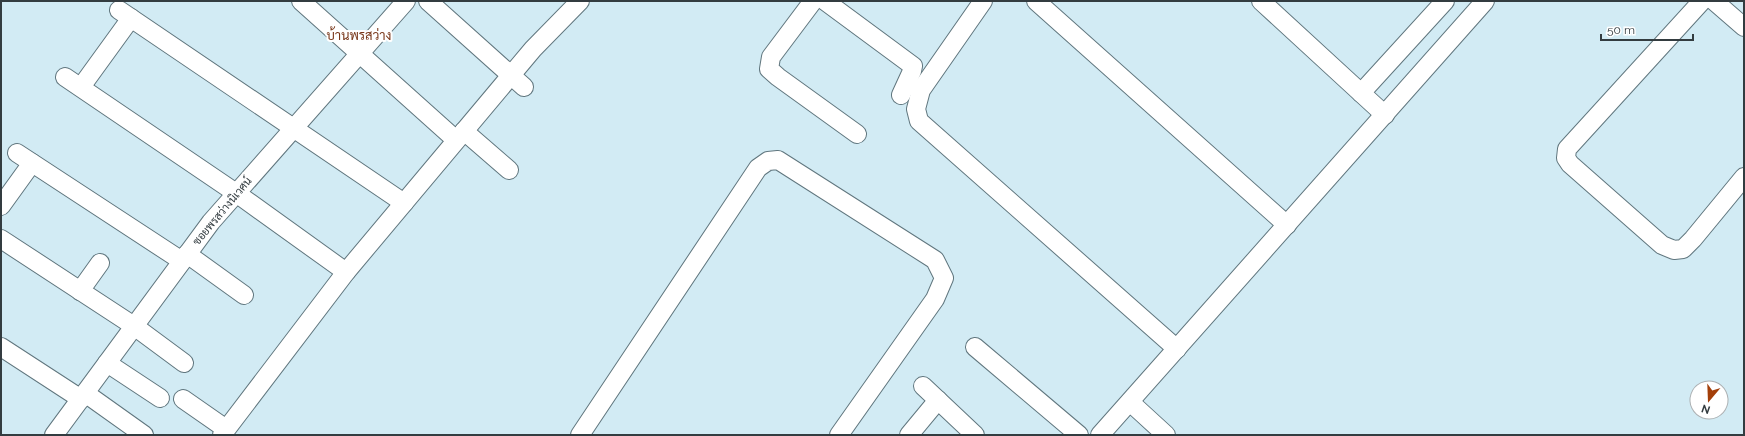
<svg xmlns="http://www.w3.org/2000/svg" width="1745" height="436" viewBox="0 0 1745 436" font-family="Raleway,Sarabun,sans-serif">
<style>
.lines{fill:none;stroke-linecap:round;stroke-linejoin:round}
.minor-casing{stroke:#60767e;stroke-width:20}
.minor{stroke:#fff;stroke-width:18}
.labels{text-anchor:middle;stroke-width:4;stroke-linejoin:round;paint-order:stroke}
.street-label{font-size:11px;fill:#333c40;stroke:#fff}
.quarter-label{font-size:13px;fill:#79381b;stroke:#fff}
</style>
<rect width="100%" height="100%" fill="#d2ebf4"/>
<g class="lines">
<g class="minor-casing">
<g id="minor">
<polyline points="301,1 456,140"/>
<polyline points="428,1 524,87"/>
<polyline points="813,1 771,57 769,69 778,77 857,134"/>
<polyline points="825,1 913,66 912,71 901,95"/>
<polyline points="983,1 921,90 916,109 919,121 1177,349"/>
<polyline points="1036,1 1287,225"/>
<polyline points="1261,1 1385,115"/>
<polyline points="1702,1 1567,149 1566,158 1570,164 1662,245 1674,250 1683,249 1693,239 1744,177"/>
<polyline points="1714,1 1744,27"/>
<polyline points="119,10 404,203"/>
<polyline points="65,77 236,193 346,272"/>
<polyline points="81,87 131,18"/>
<polyline points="1361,93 1445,1"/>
<polyline points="464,131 509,170"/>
<polyline points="17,153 182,261"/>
<polyline points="1,206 32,163"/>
<polyline points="1,239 134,326 184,363"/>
<polyline points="187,254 244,295"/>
<polyline points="80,291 100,263"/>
<polyline points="1,347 81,399"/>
<polyline points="975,347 1079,435"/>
<polyline points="107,363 160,398"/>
<polyline points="923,386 975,435"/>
<polyline points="85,393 144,435"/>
<polyline points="183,399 226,429"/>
<polyline points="1130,402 1166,435"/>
<polyline points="54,435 211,222 406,1"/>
<polyline points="222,435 346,272 533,49 580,1"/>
<polyline points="580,435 758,168 768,161 778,160 935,260 944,278 935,299 839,435"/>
<polyline points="909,435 938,400"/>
<polyline points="1100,435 1485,1"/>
</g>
</g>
<use href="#minor" class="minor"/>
</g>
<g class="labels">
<g class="street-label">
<text transform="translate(222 211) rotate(-50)" y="4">ซอยพรสว่างนิเวศน์</text>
</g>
<g class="quarter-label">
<text x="359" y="40">บ้านพรสว่าง</text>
</g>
</g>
<rect width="1745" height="436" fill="none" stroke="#333c40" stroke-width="4"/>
<g transform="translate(1709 400) rotate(199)"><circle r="19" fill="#ffffff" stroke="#adb1b3"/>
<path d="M0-3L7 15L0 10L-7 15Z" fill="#a33f09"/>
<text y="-6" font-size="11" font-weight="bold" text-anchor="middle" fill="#333c40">N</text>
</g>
<path d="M1601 34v6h92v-6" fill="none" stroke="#333c40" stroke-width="2"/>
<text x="1607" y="34" font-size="12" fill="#333c40" stroke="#ffffff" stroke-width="3" paint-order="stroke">50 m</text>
</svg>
